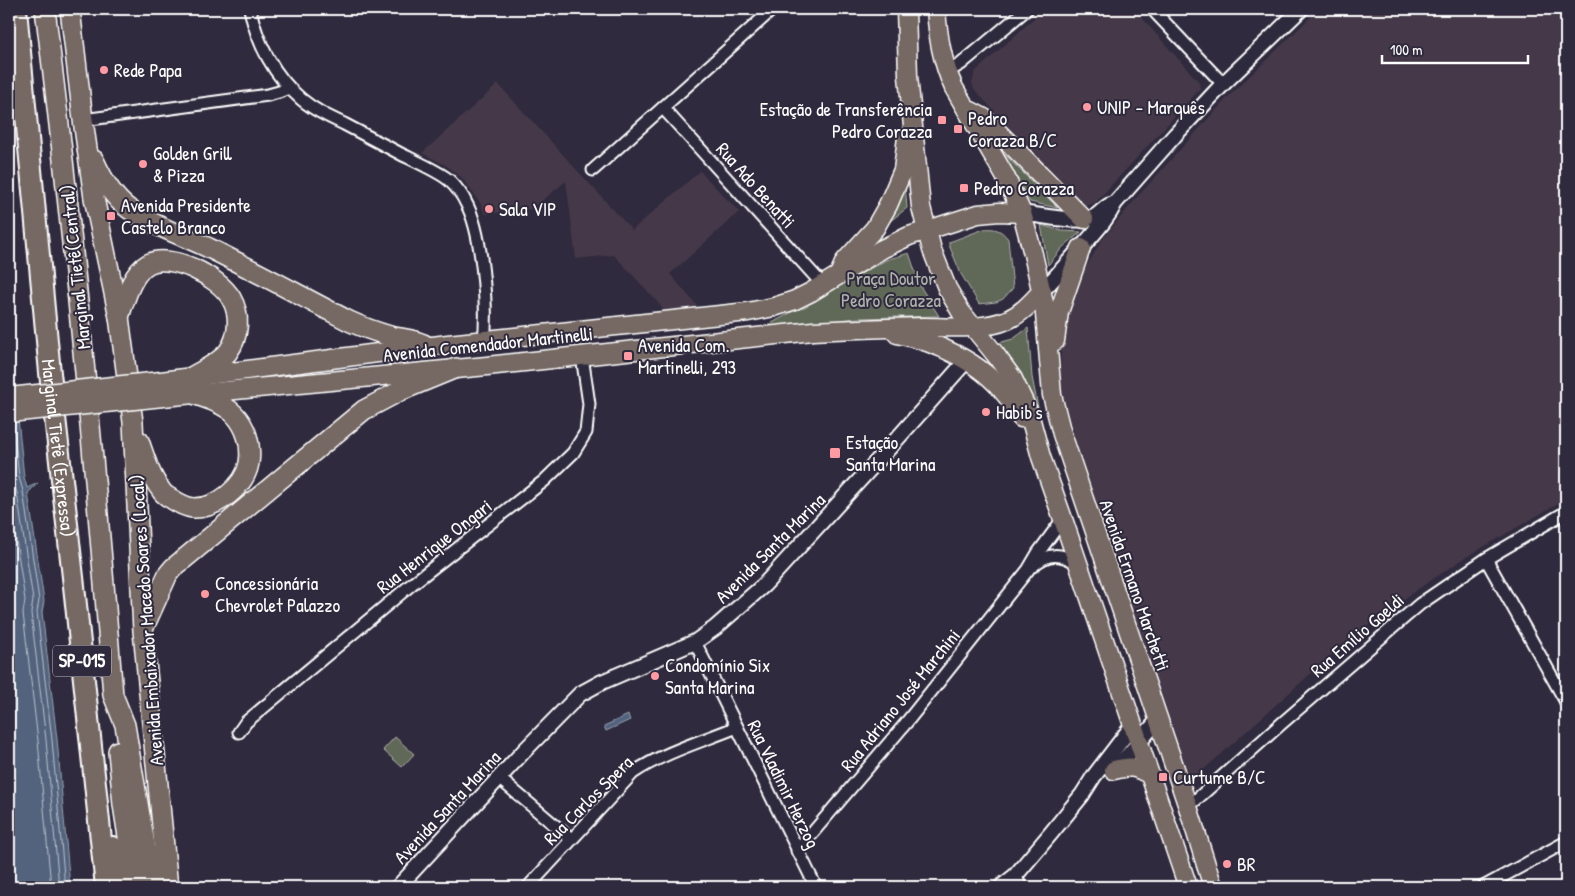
<svg xmlns="http://www.w3.org/2000/svg" width="1575" height="896" viewBox="0 0 1575 896" font-family="'Patrick Hand',sans-serif">
<style>
.built{fill:#443949}
.green{fill:#616759;stroke:#b0b3ac}
.water{fill:#52647d;stroke:#97a2b1}
.lines{fill:none;stroke-linecap:round;stroke-linejoin:round}
.shore{stroke:#bac1cb;stroke-width:1}
.minor-casing{stroke:#fff;stroke-width:15}
.tertiary-casing{stroke:#fff;stroke-width:18}
.primary-casing{stroke:#fff;stroke-width:21}
.trunk-casing{stroke:#fff;stroke-width:22}
.motorway-casing{stroke:#fff;stroke-width:24}
.minor{stroke:#2f2a3d;stroke-width:11}
.tertiary{stroke:#2f2a3d;stroke-width:14}
.primary{stroke:#766964;stroke-width:18}
.trunk{stroke:#766964;stroke-width:19}
.motorway{stroke:#766964;stroke-width:20}
.primary-bridge-casing{stroke:#fff;stroke-width:21;stroke-linecap:butt}
.primary-bridge{stroke:#766964;stroke-width:18}
.poi-dot{fill:#ff9aa2;stroke:#2f2a3d;stroke-width:2}
.labels{text-anchor:middle;stroke-width:4;stroke-linejoin:round;paint-order:stroke}
.shield{fill:#2f2a3d;stroke:#c1bfc5;stroke-width:1}
.shield-label{font-size:18px;font-weight:bold;fill:#fff}
.poi-label{font-size:19px;fill:#fff;stroke:#2f2a3d;text-anchor:start}
.street-label{font-size:19px;fill:#fff;stroke:#2f2a3d}
.park-label{font-size:19px;fill:#b0b3ac;stroke:#2f2a3d}
</style>
<rect width="100%" height="100%" fill="#2f2a3d"/>
<filter id="ink" filterUnits="userSpaceOnUse"><feTurbulence type="fractalNoise" baseFrequency=".02" numOctaves="2"/><feDisplacementMap in="SourceGraphic" scale="10" xChannelSelector="R" yChannelSelector="G"/><feConvolveMatrix kernelMatrix="1 2 1 2 8 2 1 2 1" color-interpolation-filters="sRGB"/></filter>
<g filter="url(#ink)">
<g class="built">
<polygon points="1044,9 1134,9 1199,82 1200,89 1096,202 1089,205 1082,204 1075,199 974,89 972,83 975,72"/>
<polygon points="1319,9 1566,9 1566,499 1466,557 1408,596 1346,642 1191,781 1075,439 1061,388 1061,347 1065,314 1080,278 1101,241 1138,196 1226,99"/>
<polygon points="498,84 632,230 700,171 739,212 670,274 700,309 666,313 654,298 614,255 576,259 566,181 532,209 485,214 480,203 462,178 447,166 422,153"/>
</g>
<g class="green">
<polygon points="998,148 1058,208 1030,202"/>
<polygon points="905,184 907,208 880,229"/>
<polygon points="1041,225 1062,231 1081,232 1063,247 1048,265"/>
<path d="M984,229c10,-1 17,0 24,10l5,49 -10,11 -7,3 -17,2 -18,-30 -12,-29v-3l3,-1z"/>
<polygon points="909,253 920,286 939,316 858,318 763,328 886,260"/>
<polygon points="1028,328 1032,377 1043,433 994,344 1013,339"/>
<polygon points="395,737 414,754 402,767 383,750"/>
</g>
<g class="water">
<polygon points="9,330 24,477 27,488 38,483 28,493 44,601 42,612 57,739 70,887 9,887"/>
<polygon points="628,715 630,720 606,731 604,726"/>
</g>
<g class="lines">
<g class="shore">
<polyline points="13,423 19,477 23,491 39,600 37,612 52,740 65,887"/>
<polyline points="9,442 12,478 17,493 33,600 31,613 46,740 59,887"/>
<polyline points="9,493 25,600 23,613 38,741 51,887"/>
</g>
<g class="minor-casing">
<g id="minor">
<path d="M250,9c7,34 24,67 51,90 13,11 28,18 43,25 19,10 38,20 57,30 12,6 41,19 49,27 6,6 13,15 16,22 16,28 22,105 18,137"/>
<polyline points="1152,9 1223,84"/>
<polyline points="947,72 961,64 1027,9"/>
<polyline points="663,108 823,285"/>
<polyline points="83,120 268,95 279,92 289,88"/>
<polyline points="593,170 773,9"/>
<polyline points="1486,559 1566,702"/>
<path d="M1033,566c15,-14 28,-13 45,-2"/>
<polyline points="695,642 816,887"/>
<polyline points="239,732 246,722 412,584 544,481 573,453 586,432 589,404 582,356"/>
<polyline points="500,779 571,839"/>
<polyline points="1188,807 1281,724 1420,604 1486,559 1566,512"/>
<polyline points="797,851 906,723 1028,570 1038,553 1063,519"/>
<polyline points="1015,876 1021,887"/>
<path d="M528,887l105,-114c31,-21 70,-32 104,-46"/>
<polyline points="1483,887 1566,842"/>
</g>
</g>
<g class="tertiary-casing">
<g id="tertiary">
<path d="M1022,213c16,2 59,11 72,4 6,-3 10,-9 16,-12"/>
<path d="M1042,291c14,-14 26,-29 40,-44 12,-14 25,-27 33,-44l60,-68 48,-51 78,-75"/>
<polyline points="1112,771 1129,754 1158,720"/>
<polyline points="398,887 523,752 580,694 602,682 695,642 715,628 764,585 889,448 966,361"/>
<polyline points="1001,887 1015,876 1052,832 1082,795 1094,776 1133,725"/>
</g>
</g>
<g class="primary-casing">
<g id="primary">
<polyline points="906,9 908,76 921,207 932,250 947,288 961,312 995,354 1013,379 1029,413 1041,457 1063,519 1188,887"/>
<path d="M936,9c2,28 6,53 18,79l51,88 17,37 11,41 11,49 8,92 10,39 126,373 25,80"/>
<polyline points="971,111 984,118 1023,157 1084,219"/>
<polyline points="841,270 845,261 875,228 888,205 903,170 907,137"/>
<path d="M897,334c40,8 84,28 109,61 6,7 10,15 15,23"/>
<polyline points="1055,341 1059,312 1081,248"/>
<polyline points="161,381 448,344 748,312 774,307 795,300 811,292 882,249 909,236 978,214 999,212 1022,213"/>
<path d="M163,397l324,-31 326,-35c37,-2 74,-3 111,-4 24,0 60,3 83,-7 14,-6 24,-17 35,-29"/>
<path d="M1114,770c17,-4 20,-4 36,5"/>
</g>
</g>
<g class="trunk-casing">
<g id="trunk">
<path d="M45,9c29,228 50,457 68,686l12,30 27,162"/>
<polyline points="70,9 83,120 94,198 119,317 133,422 143,631 168,887"/>
<path d="M94,160c8,18 18,37 35,49 24,17 55,27 82,40 46,23 92,48 138,72 13,6 27,11 41,15 12,3 26,3 37,10"/>
<path d="M119,317c6,-17 12,-43 29,-53 23,-12 71,13 83,34 10,17 8,39 -3,54 -9,11 -23,17 -35,24"/>
<path d="M139,441c6,17 11,35 22,49 2,4 7,7 11,9 6,4 14,8 21,9 24,1 52,-22 56,-45 3,-18 -3,-37 -15,-49 -10,-10 -25,-15 -38,-19"/>
<polyline points="144,627 168,574 173,568 364,410 400,391 456,368"/>
<polyline points="118,751 123,805 136,887"/>
</g>
</g>
<g class="motorway-casing">
<g id="motorway">
<path id="s1" d="M16,9l34,364 24,213 32,301"/>
<polyline points="113,847 121,887"/>
</g>
</g>
<use href="#minor" class="minor"/>
<use href="#tertiary" class="tertiary"/>
<use href="#primary" class="primary"/>
<use href="#trunk" class="trunk"/>
<use href="#motorway" class="motorway"/>
<g class="primary-bridge-casing">
<g id="primary-bridge">
<polyline points="9,397 161,381"/>
<polyline points="9,413 163,397"/>
</g>
</g>
<use href="#primary-bridge" class="primary-bridge"/>
</g>
</g>
<g class="poi-dot">
<circle cx="104" cy="70" r="5"/>
<circle cx="1087" cy="107" r="5"/>
<rect x="937" y="115" width="10" height="10" rx="2.5"/>
<rect x="953" y="124" width="10" height="10" rx="2.5"/>
<circle cx="143" cy="164" r="5"/>
<rect x="959" y="183" width="10" height="10" rx="2.5"/>
<circle cx="489" cy="209" r="5"/>
<rect x="106" y="211" width="10" height="10" rx="2.5"/>
<rect x="623" y="351" width="10" height="10" rx="2.5"/>
<circle cx="986" cy="412" r="5"/>
<rect x="829" y="447" width="12" height="12" rx="2.5"/>
<circle cx="205" cy="594" r="5"/>
<circle cx="655" cy="676" r="5"/>
<rect x="1158" y="772" width="10" height="10" rx="2.5"/>
<circle cx="1227" cy="864" r="5"/>
</g>
<g class="labels">
<rect class="shield" x="53" y="645.5" width="58" height="31" rx="4"/>
<g class="shield-label">
<text x="82" y="667">SP-015</text>
</g>
<g class="poi-label">
<text x="114" y="77">Rede Papa</text>
<text x="1097" y="114">UNIP - Marquês</text>
<text x="932" y="116" text-anchor="end">Estação de Transferência<tspan x="932" dy="22">Pedro Corazza</tspan></text>
<text x="968" y="125">Pedro<tspan x="968" dy="22">Corazza B/C</tspan></text>
<text x="153" y="160">Golden Grill<tspan x="153" dy="22">&amp; Pizza</tspan></text>
<text x="974" y="195">Pedro Corazza</text>
<text x="121" y="212">Avenida Presidente<tspan x="121" dy="22">Castelo Branco</tspan></text>
<text x="499" y="216">Sala VIP</text>
<text x="638" y="352">Avenida Com.<tspan x="638" dy="22">Martinelli, 293</tspan></text>
<text x="996" y="419">Habib's</text>
<text x="846" y="449">Estação<tspan x="846" dy="22">Santa Marina</tspan></text>
<text x="215" y="590">Concessionária<tspan x="215" dy="22">Chevrolet Palazzo</tspan></text>
<text x="665" y="672">Condomínio Six<tspan x="665" dy="22">Santa Marina</tspan></text>
<text x="1173" y="784">Curtume B/C</text>
<text x="1237" y="871">BR</text>
</g>
<g class="street-label">
<text transform="translate(756 185) rotate(48)" y="7">Rua Ado Benatti</text>
<text transform="translate(75 267) rotate(-96)" y="7">Marginal Tietê(Central)</text>
<text transform="translate(488 344) rotate(-6)" y="7">Avenida Comendador Martinelli</text>
<text dy="7" stroke="none"><textPath href="#s1" startOffset="441">Marginal Tietê (Expressa)</textPath></text>
<text transform="translate(434 546) rotate(-38)" y="7">Rua Henrique Ongari</text>
<text transform="translate(770 548) rotate(-45)" y="7">Avenida Santa Marina</text>
<text transform="translate(1135 585) rotate(71)" y="7">Avenida Ermano Marchetti</text>
<text transform="translate(146 620) rotate(-94)" y="7">Avenida Embaixador Macedo Soares (Local)</text>
<text transform="translate(1357 635) rotate(-41)" y="7">Rua Emílio Goeldi</text>
<text transform="translate(900 700) rotate(-51)" y="7">Rua Adriano José Marchini</text>
<text transform="translate(784 784) rotate(64)" y="7">Rua Vladimir Herzog</text>
<text transform="translate(588 800) rotate(-45)" y="7">Rua Carlos Spera</text>
<text transform="translate(447 807) rotate(-47)" y="7">Avenida Santa Marina</text>
</g>
<g class="park-label">
<text x="891" y="285">Praça Doutor<tspan x="891" dy="22">Pedro Corazza</tspan></text>
</g>
</g>
<rect width="1575" height="896" fill="none" stroke="#2f2a3d" stroke-width="30"/>
<rect x="15" y="15" width="1545" height="866" fill="none" stroke="#fff" stroke-width="2" filter="url(#ink)"/>
<path d="M1382 55v8h146v-8" fill="none" stroke="#ffffff" stroke-width="2.5"/>
<text x="1390" y="55" font-size="15" fill="#ffffff" stroke="#2f2a3d" stroke-width="4" paint-order="stroke">100 m</text>
</svg>
